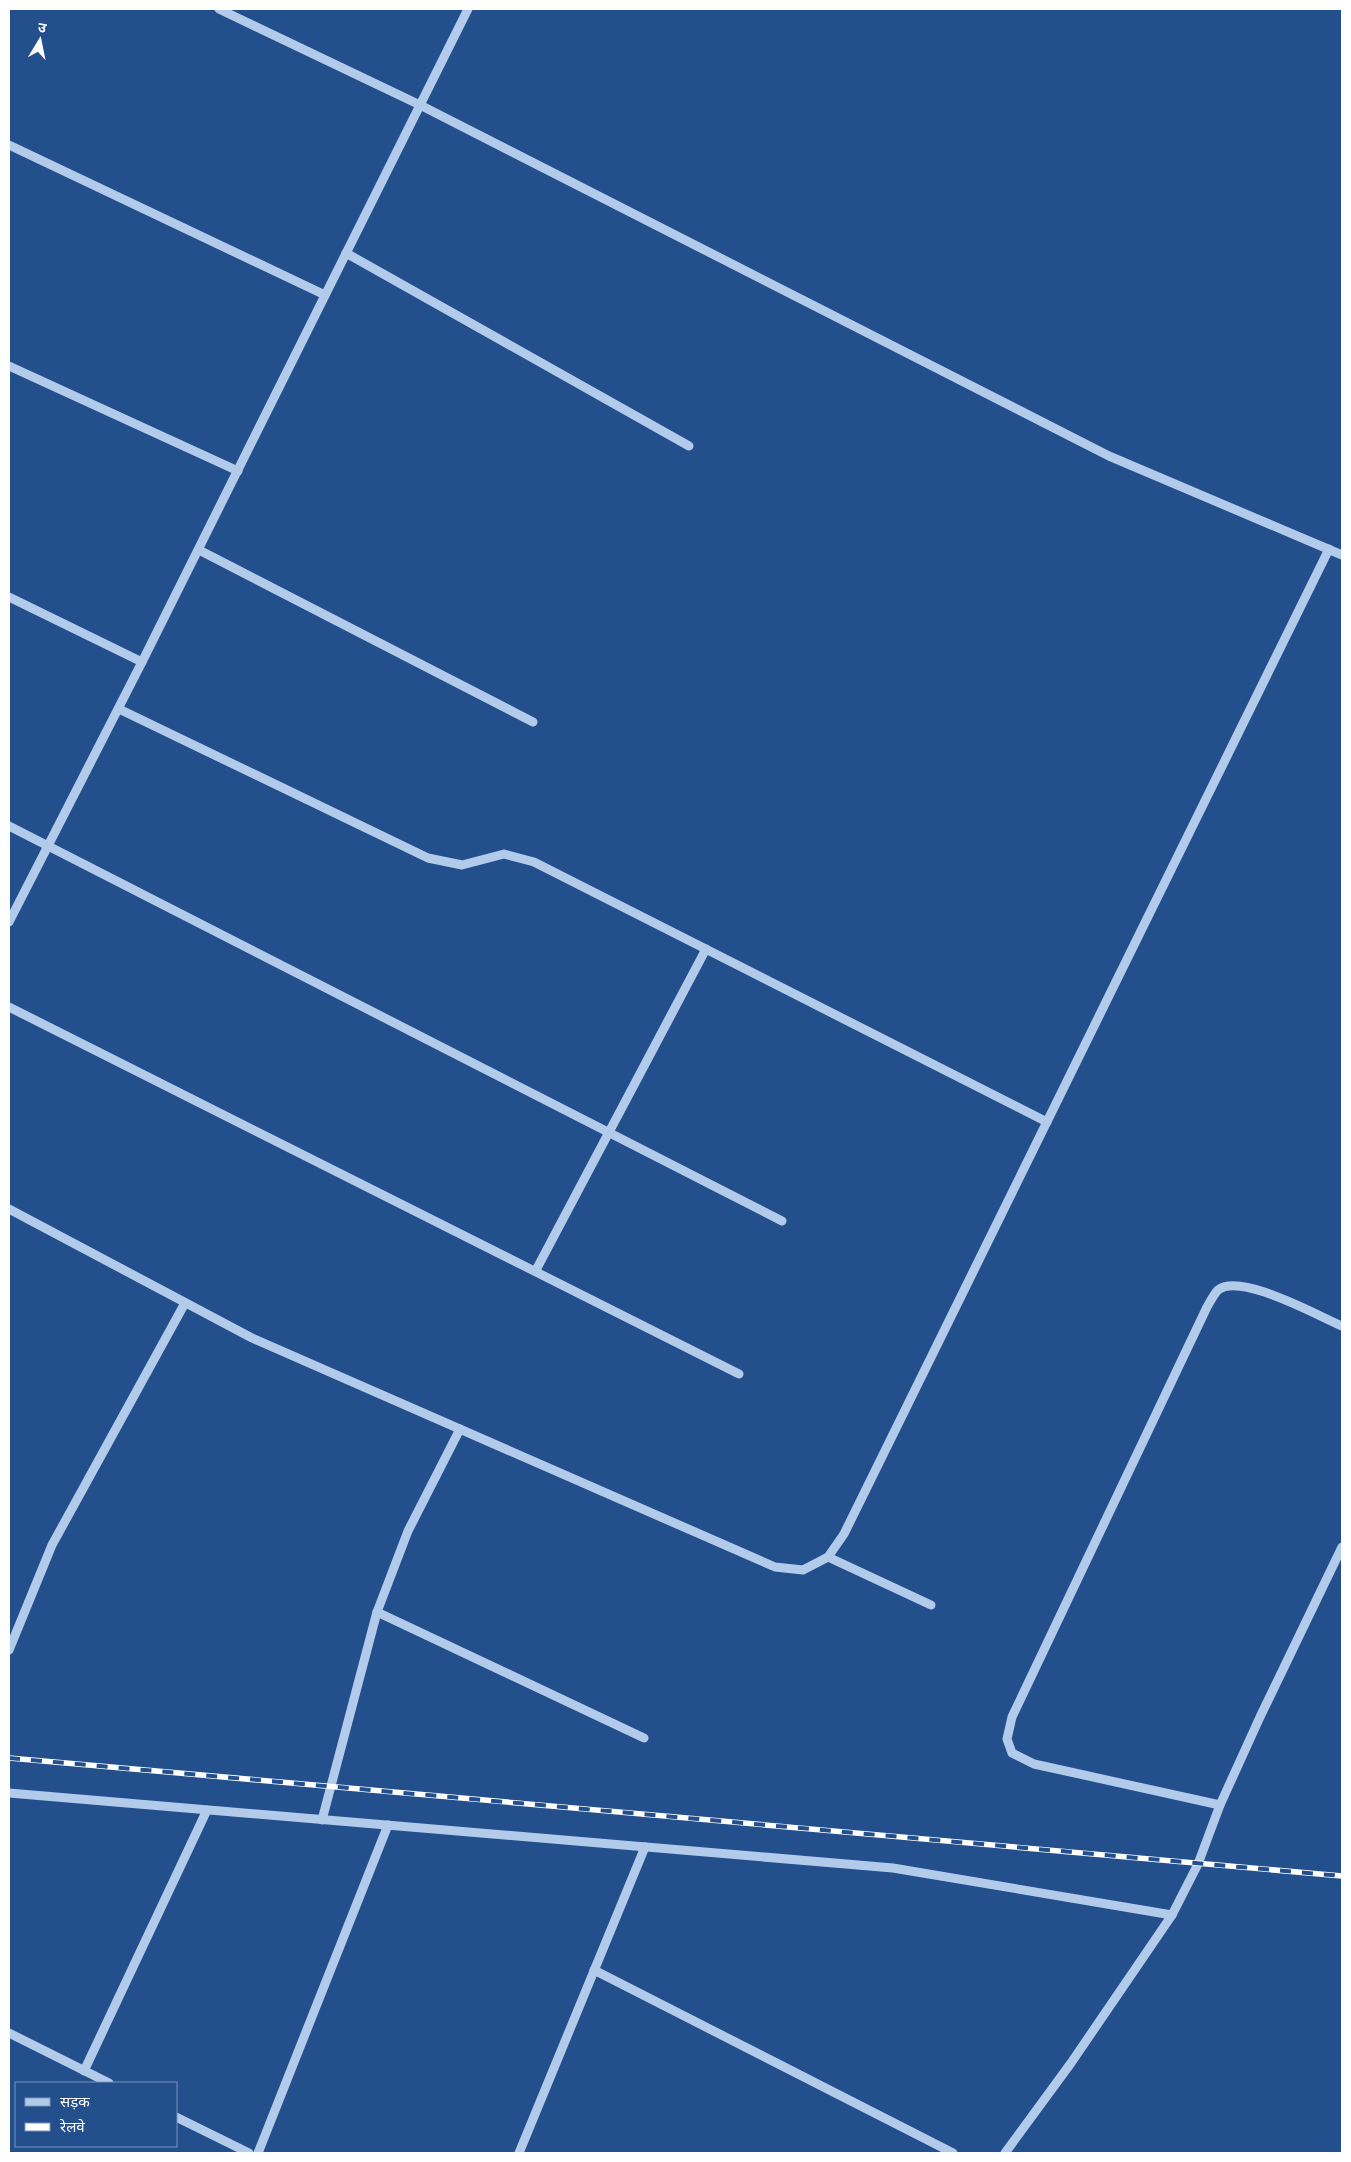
<svg xmlns="http://www.w3.org/2000/svg" width="1351" height="2162" viewBox="0 0 1351 2162" font-family="'PT Sans Narrow','Noto Sans Devanagari',sans-serif">
<style>
.lines{fill:none;stroke-linecap:round;stroke-linejoin:round}
.minor{stroke:#b2cbeb;stroke-width:9}
.rail-casing{stroke:#fff;stroke-width:5.5}
.rail{stroke:#234f8d;stroke-width:4;stroke-dasharray:11;stroke-linecap:butt}
</style>
<rect width="100%" height="100%" fill="#234f8d"/>
<g class="lines">
<g class="minor">
<polyline points="219,9 420,105 1109,456 1342,555"/>
<polyline points="9,145 325,295"/>
<polyline points="346,253 689,446"/>
<polyline points="9,366 238,471"/>
<polyline points="199,550 533,722"/>
<polyline points="9,597 142,662"/>
<polyline points="119,709 428,858 462,865 504,854 534,862 1047,1122"/>
<polyline points="9,826 782,1221"/>
<polyline points="9,922 142,662 468,9"/>
<polyline points="9,1007 739,1374"/>
<polyline points="9,1209 252,1338 775,1567 803,1570 828,1557 844,1534 1329,549"/>
<polyline points="536,1270 706,949"/>
<polyline points="828,1557 931,1605"/>
<polyline points="377,1612 644,1738"/>
<polyline points="9,1650 52,1545 185,1303"/>
<polyline points="9,1793 893,1868 1172,1915"/>
<path d="M1220,1805l-186,-41 -22,-11 -5,-14 5,-22 195,-410c3,-5 7,-13 11,-17 22,-18 100,26 124,36"/>
<polyline points="322,1820 377,1612 408,1531 460,1429"/>
<polyline points="594,1970 953,2153"/>
<polyline points="9,2033 109,2083"/>
<polyline points="84,2071 207,1810"/>
<polyline points="176,2117 249,2153"/>
<polyline points="258,2153 388,1825"/>
<polyline points="519,2153 645,1847"/>
<polyline points="1005,2153 1071,2063 1172,1915 1198,1864 1220,1805 1260,1717 1342,1547"/>
</g>
<g class="rail-casing">
<polyline id="rail" points="9,1758 1342,1876"/>
</g>
<use href="#rail" class="rail"/>
</g>
<rect width="1351" height="2162" fill="none" stroke="#ffffff" stroke-width="20"/>
<rect x="15" y="2082" width="162" height="65" fill="#234f8d" stroke="#7b95bb"/>
<rect x="25" y="2098" width="25" height="8" fill="#b2cbeb" stroke="#7b95bb"/>
<text x="60" y="2107" font-size="15" fill="#ffffff">सड़क</text>
<rect x="25" y="2123" width="25" height="8" fill="#ffffff" stroke="#7b95bb"/>
<text x="60" y="2132" font-size="15" fill="#ffffff">रेलवे</text>
<g transform="translate(40 40) rotate(10)" stroke="#234f8d" stroke-width="4" paint-order="stroke">
<path d="M0-4L9 19L0 12L-9 19Z" fill="#ffffff"/>
<text y="-8" font-size="14" font-weight="bold" text-anchor="middle" fill="#ffffff">उ</text>
</g>
</svg>
